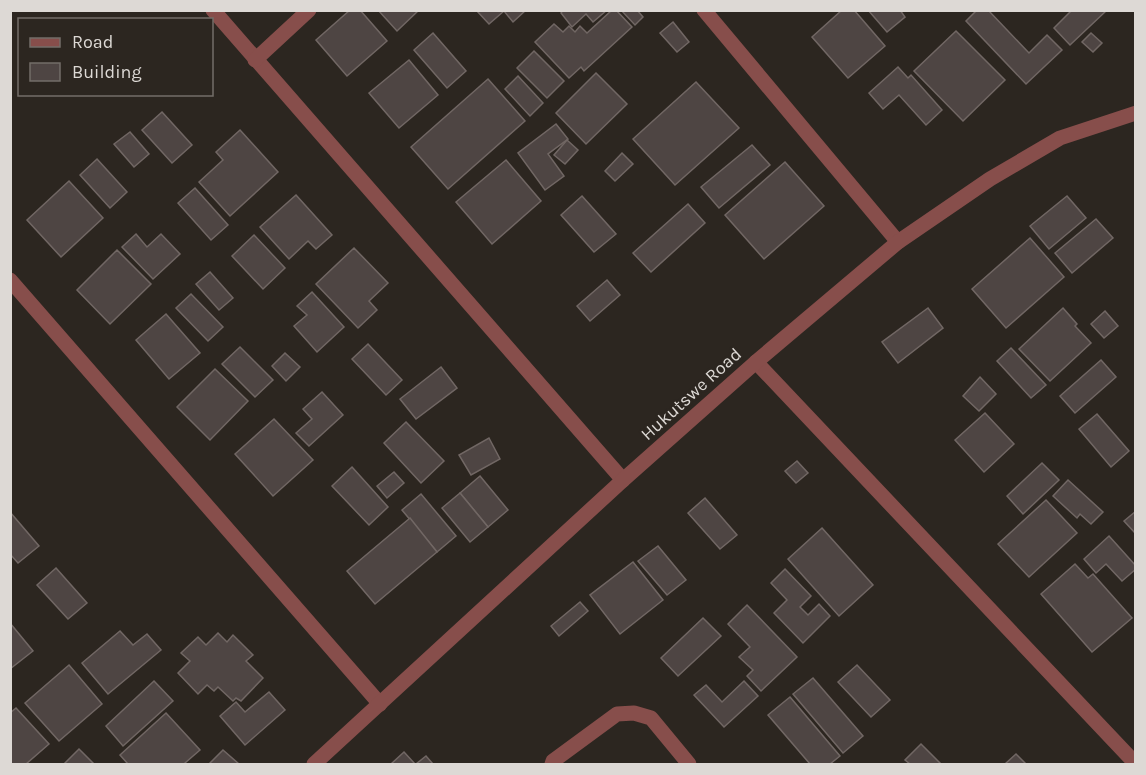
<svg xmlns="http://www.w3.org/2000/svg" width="1146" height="775" viewBox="0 0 1146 775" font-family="Karla,sans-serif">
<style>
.building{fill:#4e4543;stroke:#716764;stroke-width:1.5}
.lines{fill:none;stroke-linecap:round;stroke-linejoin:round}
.minor{stroke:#874e4b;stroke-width:15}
.labels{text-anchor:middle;stroke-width:5;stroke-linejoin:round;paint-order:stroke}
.street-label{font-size:18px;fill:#ddd9d5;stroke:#2c2620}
</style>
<rect width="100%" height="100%" fill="#2c2620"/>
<g class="building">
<polygon points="350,10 360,10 387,41 347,76 316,40"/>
<polygon points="378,10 419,10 397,31"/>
<polygon points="476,10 526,10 513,22 504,11 489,24"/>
<polygon points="563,10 607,10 593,22 586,14 572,27 561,13"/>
<polygon points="612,10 616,10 632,27 584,71 581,67 569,78 535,42 554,24 563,32 569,26 575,32 580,26 587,33"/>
<polygon points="621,10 637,10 643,17 635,25"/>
<polygon points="842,10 854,10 885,46 848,78 812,37"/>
<polygon points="868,10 900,10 905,17 887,32"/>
<polygon points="977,10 988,10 1029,53 1047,35 1062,50 1026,84 966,21"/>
<polygon points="1072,10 1106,11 1070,45 1054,28"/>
<polygon points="673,22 689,42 677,52 660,33"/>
<polygon points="956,31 1005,80 963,121 914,71"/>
<polygon points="433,33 466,71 447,88 414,50"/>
<polygon points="1091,33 1102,43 1093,52 1082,42"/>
<polygon points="534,51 564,81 547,98 517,68"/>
<polygon points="409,60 438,95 399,128 369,93"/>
<polygon points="898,67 908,78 911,75 942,110 926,125 899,95 883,109 869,93"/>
<polygon points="596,73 627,104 586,144 556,113"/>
<polygon points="518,76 543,103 530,116 505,89"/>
<polygon points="488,79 525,121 448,189 411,147"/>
<polygon points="696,82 739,128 675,185 633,139"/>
<polygon points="162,112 192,145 172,163 142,130"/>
<polygon points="556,124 568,139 548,154 564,176 545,190 518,153"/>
<polygon points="240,130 278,172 230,216 199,182 223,160 216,152"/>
<polygon points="130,132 149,154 134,167 114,144"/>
<polygon points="567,140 578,150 565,164 554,155"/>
<polygon points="752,145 770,165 719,208 701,187"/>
<polygon points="622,153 633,164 615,181 605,171"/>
<polygon points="97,159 127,192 110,208 80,175"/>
<polygon points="506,160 541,201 492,244 456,202"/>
<polygon points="785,162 824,206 764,259 725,215"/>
<polygon points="69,181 103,218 61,257 27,220"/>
<polygon points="195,188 228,225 211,240 178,203"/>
<polygon points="296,195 332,235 316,249 308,241 289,259 260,227"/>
<polygon points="582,196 616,234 594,252 561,215"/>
<polygon points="1067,196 1086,218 1049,249 1030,226"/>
<polygon points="688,204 705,223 651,272 633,253"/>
<polygon points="1096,219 1113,238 1072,273 1055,253"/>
<polygon points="136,234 147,247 161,234 180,254 153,279 122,247"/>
<polygon points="254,235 285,268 263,289 232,256"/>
<polygon points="1030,238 1064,277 1006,328 972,289"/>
<polygon points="354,248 388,283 369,301 377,310 358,328 316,284"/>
<polygon points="117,250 151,284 110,324 77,290"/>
<polygon points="210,272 233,298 219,310 196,284"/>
<polygon points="607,280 620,295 590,321 577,306"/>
<polygon points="312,292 344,327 317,352 294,326 307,315 297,306"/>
<polygon points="191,294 223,327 208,341 176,308"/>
<polygon points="928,308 943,328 898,363 882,342"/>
<polygon points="1063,308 1077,324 1075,326 1091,343 1050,381 1019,349"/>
<polygon points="1105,311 1118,326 1104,338 1091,324"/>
<polygon points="166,314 200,353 169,379 136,340"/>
<polygon points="368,344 402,380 386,395 352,359"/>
<polygon points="240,347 273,380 255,397 222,364"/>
<polygon points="1011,348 1046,385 1031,398 997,361"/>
<polygon points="285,353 300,367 286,381 272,366"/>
<polygon points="1101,360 1116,377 1075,413 1060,396"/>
<polygon points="441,367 457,388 416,419 400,399"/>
<polygon points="215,369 248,401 210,440 177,407"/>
<polygon points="980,377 996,394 979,411 963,396"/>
<polygon points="322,392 343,415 309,446 296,433 312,419 303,409"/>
<polygon points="985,413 1014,444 984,472 955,440"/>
<polygon points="1097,414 1129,451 1111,467 1079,429"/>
<polygon points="274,419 313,460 273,496 235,454"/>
<polygon points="406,422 444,461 421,483 384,443"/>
<polygon points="489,438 500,459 471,475 459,455"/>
<polygon points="797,461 808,473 796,483 785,471"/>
<polygon points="1042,463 1059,480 1023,514 1007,496"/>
<polygon points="352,467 388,507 369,525 332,486"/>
<polygon points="394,472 404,483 387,498 377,486"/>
<polygon points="480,476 508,510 488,527 460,493"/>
<polygon points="1068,480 1103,512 1091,524 1080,514 1077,518 1053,496"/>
<polygon points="460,493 488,527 470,542 442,508"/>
<polygon points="421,494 456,536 437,552 402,510"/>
<polygon points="705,498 737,535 720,549 688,513"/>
<polygon points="1046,500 1077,533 1029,577 998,544"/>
<polygon points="1136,511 1136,534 1124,521"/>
<polygon points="10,512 39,546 18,563 10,554"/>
<polygon points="410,518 437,552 375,604 347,571"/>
<polygon points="822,528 873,585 839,616 788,559"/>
<polygon points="1109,536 1136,566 1136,569 1122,581 1106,564 1096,573 1084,559"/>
<polygon points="658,546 686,580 667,595 638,561"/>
<polygon points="633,562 663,600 620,634 590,595"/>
<polygon points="1075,564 1088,578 1093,574 1132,618 1092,652 1041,594"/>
<polygon points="56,568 87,603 68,619 37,585"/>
<polygon points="785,569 811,596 800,607 808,615 819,604 830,616 803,643 774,613 787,600 771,583"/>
<polygon points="580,602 588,611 559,636 551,626"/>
<polygon points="747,605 797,657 761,691 747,676 753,670 739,657 750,647 728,624"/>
<polygon points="703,618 721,636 678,676 661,658"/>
<polygon points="10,623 33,651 10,669"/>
<polygon points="120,631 133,645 147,634 161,650 108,694 82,663"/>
<polygon points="218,633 227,642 233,635 253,655 246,661 263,678 241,701 236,698 233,701 218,687 214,691 207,685 198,694 178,673 190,661 181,653 198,637 206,645"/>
<polygon points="69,665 102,704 59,741 25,703"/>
<polygon points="857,665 890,700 871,717 838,682"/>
<polygon points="813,678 863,736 843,753 793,694"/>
<polygon points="154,681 173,701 123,746 106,726"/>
<polygon points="744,681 758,696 724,727 694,695 706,685 722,702"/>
<polygon points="269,692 285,710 245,745 220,716 236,702 245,712"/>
<polygon points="790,697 840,756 830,764 810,764 768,715"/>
<polygon points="16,708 49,744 26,764 10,764 10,713"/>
<polygon points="166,713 200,750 185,763 186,764 128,764 120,755"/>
<polygon points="921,744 941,764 910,764 905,760"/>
<polygon points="79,749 94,764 64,764"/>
<polygon points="223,750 239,764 209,764"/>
<polygon points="404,752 415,764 391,764"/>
<polygon points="1016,754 1026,764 1005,764"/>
<polygon points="426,756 433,764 416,764"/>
</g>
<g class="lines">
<g class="minor">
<polyline points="213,10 623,480"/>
<polyline points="704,10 898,242"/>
<polyline points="255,60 309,10"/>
<polyline points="10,280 380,704"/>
<polyline points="756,362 1136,764"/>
<polyline points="314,764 623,480 756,362 898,242 990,179 1060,138 1136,113"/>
<polyline points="552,764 553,761 617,714 634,713 651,718 689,764"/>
</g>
</g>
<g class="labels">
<g class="street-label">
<text transform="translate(691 394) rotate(-42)" y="6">Hukutswe Road</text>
</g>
</g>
<rect width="1146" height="775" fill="none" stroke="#ddd9d5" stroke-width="24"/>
<rect x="18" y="18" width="195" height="78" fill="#2c2620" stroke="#736e68" stroke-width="1.5"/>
<rect x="30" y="38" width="30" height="9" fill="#874e4b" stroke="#736e68" stroke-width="1.5"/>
<text x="72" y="48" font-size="18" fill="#ddd9d5">Road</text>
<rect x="30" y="63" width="30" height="18" fill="#4e4543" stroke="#736e68" stroke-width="1.5"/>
<text x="72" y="78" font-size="18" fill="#ddd9d5">Building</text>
</svg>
